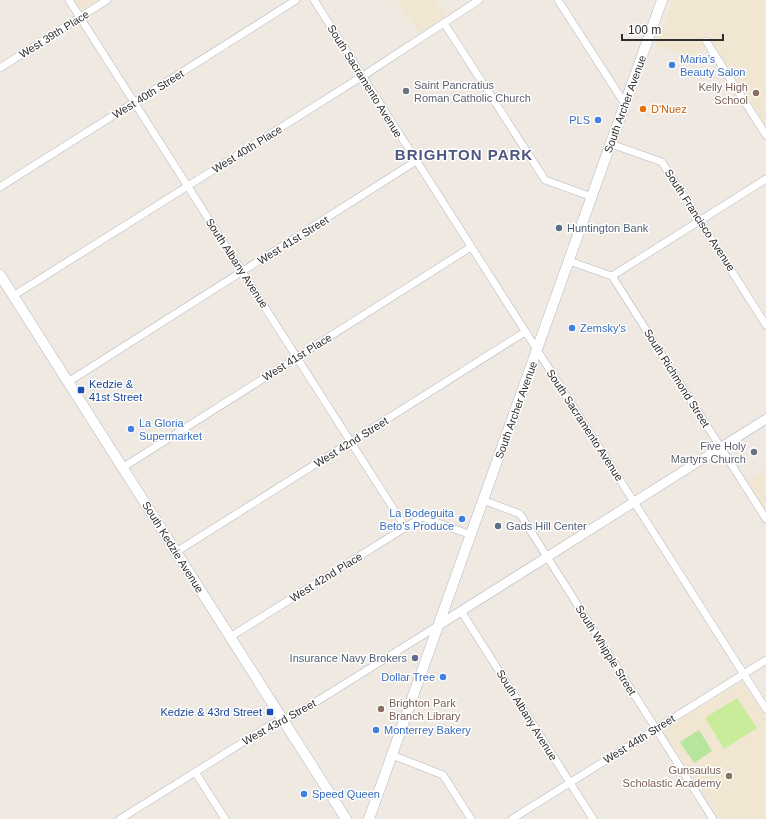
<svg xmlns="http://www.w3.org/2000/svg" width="766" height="819" viewBox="0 0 766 819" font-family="Helvetica,sans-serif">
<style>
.education{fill:#f0e6d1}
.green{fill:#b6e59e}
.pitch{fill:#c9ec9a}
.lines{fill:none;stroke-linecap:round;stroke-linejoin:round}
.minor-casing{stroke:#b4b7c1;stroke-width:8}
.tertiary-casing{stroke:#b4b7c1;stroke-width:10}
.secondary-casing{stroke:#b4b7c1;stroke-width:11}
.minor{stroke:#fff;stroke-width:7}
.tertiary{stroke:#fff;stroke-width:9}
.secondary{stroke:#fff;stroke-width:10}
.shop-dot{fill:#3f7fe0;stroke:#fff;stroke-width:1.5}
.worship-dot{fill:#6b7280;stroke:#fff;stroke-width:1.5}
.education-dot{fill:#8d6e63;stroke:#fff;stroke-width:1.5}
.food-dot{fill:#e8710a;stroke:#fff;stroke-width:1.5}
.service-dot{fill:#5c6f8a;stroke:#fff;stroke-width:1.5}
.transit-dot{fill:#1a4fb4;stroke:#fff;stroke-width:1.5}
.labels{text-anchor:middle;stroke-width:3;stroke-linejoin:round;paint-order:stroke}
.street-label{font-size:11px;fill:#2e2e2e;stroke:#fff}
.shop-label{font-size:11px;fill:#366cbe;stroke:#fff;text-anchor:start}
.worship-label{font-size:11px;fill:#5b616d;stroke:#fff;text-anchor:start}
.education-label{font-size:11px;fill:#785e54;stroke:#fff;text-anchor:end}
.food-label{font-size:11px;fill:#c56008;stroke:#fff;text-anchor:start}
.service-label{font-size:11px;fill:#4e5e75;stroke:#fff;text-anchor:start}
.transit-label{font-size:11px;fill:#164399;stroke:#fff;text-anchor:start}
.district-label{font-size:15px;font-weight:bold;letter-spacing:1px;fill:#4d5680;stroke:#fff}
</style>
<rect width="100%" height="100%" fill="#efe9e1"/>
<g class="education">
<polygon points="73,0 98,0 80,11"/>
<polygon points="396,0 435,0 446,15 419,33"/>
<polygon points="673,0 766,0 766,126 708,35 699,60 656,46"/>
<polygon points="766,468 766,510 747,480"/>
<polygon points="742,681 766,719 766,819 720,819 663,731"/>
</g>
<polygon class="green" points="699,730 712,751 694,763 680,742"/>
<polygon class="pitch" points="737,698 757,728 724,749 705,718"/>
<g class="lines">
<g class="minor-casing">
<g id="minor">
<polyline points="69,0 405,527"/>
<polyline points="314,0 766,709"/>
<polyline points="558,0 625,104"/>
<polyline points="444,23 545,180 592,197"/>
<polyline points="706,41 766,135"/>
<polyline points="0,68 107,0"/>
<polyline points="611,144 662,162 766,325"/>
<polyline points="0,187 296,0"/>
<polyline points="569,261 612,276 766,519"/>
<polyline points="612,276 766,179"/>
<polyline points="13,296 369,72 479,0"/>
<polyline points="68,382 416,161"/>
<polyline points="122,468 471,247"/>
<polyline points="483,500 520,514 713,819"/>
<polyline points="176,552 525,332"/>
<polyline points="461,611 593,819"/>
<polyline points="230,637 422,517 471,535"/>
<polyline points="392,755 443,775 471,819"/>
<polyline points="195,772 225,819"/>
<polyline points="120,819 274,723 295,715 439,625"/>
<polyline points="512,819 766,660"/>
</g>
</g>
<g class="tertiary-casing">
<polyline id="tertiary" points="439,625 766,419"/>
</g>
<g class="secondary-casing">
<g id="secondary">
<polyline points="0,275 346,819"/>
<polyline points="369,819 662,0"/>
</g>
</g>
<use href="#minor" class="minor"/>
<use href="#tertiary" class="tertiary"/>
<use href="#secondary" class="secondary"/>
</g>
<g class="shop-dot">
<circle cx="672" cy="65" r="4"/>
<circle cx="598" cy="120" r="4"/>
<circle cx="572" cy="328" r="4"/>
<circle cx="131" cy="429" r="4"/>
<circle cx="462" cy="519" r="4"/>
<circle cx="443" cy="677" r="4"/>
<circle cx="376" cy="730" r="4"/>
<circle cx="304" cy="794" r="4"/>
</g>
<g class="worship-dot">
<circle cx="406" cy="91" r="4"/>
<circle cx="754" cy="452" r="4"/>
</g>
<g class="education-dot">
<circle cx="756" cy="93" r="4"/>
<circle cx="381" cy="709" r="4"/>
<circle cx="729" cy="776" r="4"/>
</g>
<circle class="food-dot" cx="643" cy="109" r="4"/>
<g class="service-dot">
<circle cx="559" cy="228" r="4"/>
<circle cx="498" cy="526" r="4"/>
<circle cx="415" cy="658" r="4"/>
</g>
<g class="transit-dot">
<rect x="77" y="386" width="8" height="8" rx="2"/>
<rect x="266" y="708" width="8" height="8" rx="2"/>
</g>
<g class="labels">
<g class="street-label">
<text transform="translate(54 34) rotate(-32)" y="4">West 39th Place</text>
<text transform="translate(365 81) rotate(58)" y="4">South Sacramento Avenue</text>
<text transform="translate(148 94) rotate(-32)" y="4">West 40th Street</text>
<text transform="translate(625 104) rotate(-70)" y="4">South Archer Avenue</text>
<text transform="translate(247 149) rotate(-32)" y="4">West 40th Place</text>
<text transform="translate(700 220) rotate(57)" y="4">South Francisco Avenue</text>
<text transform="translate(293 240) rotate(-32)" y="4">West 41st Street</text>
<text transform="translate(237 263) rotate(57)" y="4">South Albany Avenue</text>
<text transform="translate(297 357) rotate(-32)" y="4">West 41st Place</text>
<text transform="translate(677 378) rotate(58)" y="4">South Richmond Street</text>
<text transform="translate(516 410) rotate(-70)" y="4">South Archer Avenue</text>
<text transform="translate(585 425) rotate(57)" y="4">South Sacramento Avenue</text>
<text transform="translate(351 442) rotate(-32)" y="4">West 42nd Street</text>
<text transform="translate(173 547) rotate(58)" y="4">South Kedzie Avenue</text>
<text transform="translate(326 577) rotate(-32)" y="4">West 42nd Place</text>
<text transform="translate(606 650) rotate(58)" y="4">South Whipple Street</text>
<text transform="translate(527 715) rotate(58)" y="4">South Albany Avenue</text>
<text transform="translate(279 722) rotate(-29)" y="4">West 43rd Street</text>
<text transform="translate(639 739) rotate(-32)" y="4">West 44th Street</text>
</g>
<g class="shop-label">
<text x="680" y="63">Maria’s<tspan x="680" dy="13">Beauty Salon</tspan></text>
<text x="590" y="124" text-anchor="end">PLS</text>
<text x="580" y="332">Zemsky's</text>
<text x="139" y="427">La Gloria<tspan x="139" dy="13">Supermarket</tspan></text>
<text x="454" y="517" text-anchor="end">La Bodeguita<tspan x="454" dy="13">Beto’s Produce</tspan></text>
<text x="435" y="681" text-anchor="end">Dollar Tree</text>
<text x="384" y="734">Monterrey Bakery</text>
<text x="312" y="798">Speed Queen</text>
</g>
<g class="worship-label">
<text x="414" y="89">Saint Pancratius<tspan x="414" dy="13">Roman Catholic Church</tspan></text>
<text x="746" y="450" text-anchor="end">Five Holy<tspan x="746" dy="13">Martyrs Church</tspan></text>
</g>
<g class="education-label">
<text x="748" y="91">Kelly High<tspan x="748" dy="13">School</tspan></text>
<text x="389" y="707" text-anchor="start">Brighton Park<tspan x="389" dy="13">Branch Library</tspan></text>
<text x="721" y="774">Gunsaulus<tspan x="721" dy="13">Scholastic Academy</tspan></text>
</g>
<g class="food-label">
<text x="651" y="113">D'Nuez</text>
</g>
<g class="service-label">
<text x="567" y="232">Huntington Bank</text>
<text x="506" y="530">Gads Hill Center</text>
<text x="407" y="662" text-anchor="end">Insurance Navy Brokers</text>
</g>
<g class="transit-label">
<text x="89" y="388">Kedzie &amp;<tspan x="89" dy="13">41st Street</tspan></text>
<text x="262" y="716" text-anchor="end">Kedzie &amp; 43rd Street</text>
</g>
<g class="district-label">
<text x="464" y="160">BRIGHTON PARK</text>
</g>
</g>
<path d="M622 34v6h101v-6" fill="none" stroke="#2e2e2e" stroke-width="2"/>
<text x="628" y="34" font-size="12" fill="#2e2e2e" stroke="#ffffff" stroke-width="3" paint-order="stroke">100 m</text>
</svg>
